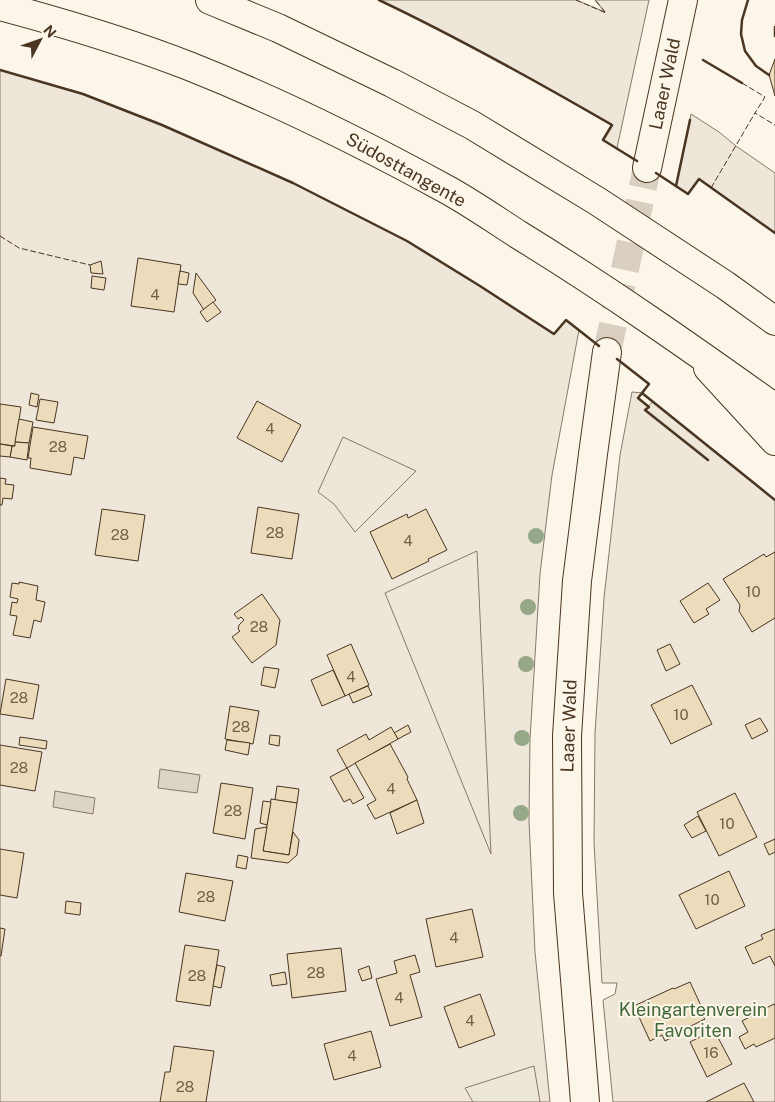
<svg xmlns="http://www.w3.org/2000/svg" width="775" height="1102" viewBox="0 0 775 1102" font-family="'Public Sans',sans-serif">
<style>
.green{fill:#ede6d9;stroke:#887966}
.parking{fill:#ede7d9;stroke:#887966}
.water{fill:#dcd4c6;stroke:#887966}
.building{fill:#ecdcbc;stroke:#4a3520}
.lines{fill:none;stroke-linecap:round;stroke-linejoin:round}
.minor-tunnel{stroke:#d8cfc1;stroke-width:28;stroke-dasharray:28 14;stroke-linecap:butt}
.minor-casing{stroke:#4a3520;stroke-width:30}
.highway-casing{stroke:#4a3520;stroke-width:30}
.minor{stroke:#fbf6e9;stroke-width:28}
.highway{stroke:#fbf6e9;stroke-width:28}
.fence{stroke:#4a3520;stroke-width:1;stroke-dasharray:6 2.5;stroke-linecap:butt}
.wall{stroke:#4a3520;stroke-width:2.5}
.tree{fill:#96a887}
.labels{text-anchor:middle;stroke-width:4;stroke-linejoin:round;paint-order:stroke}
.number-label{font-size:15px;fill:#725f47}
.street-label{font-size:18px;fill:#4a3520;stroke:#fbf6e9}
.park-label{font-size:18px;fill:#436837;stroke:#fbf6e9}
</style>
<rect width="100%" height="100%" fill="#fbf6e9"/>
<g class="green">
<path d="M379,0h197l29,12 -10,-12h54l-32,148 -14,-8 9,-16c-77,-43 -153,-86 -233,-124z"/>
<polygon points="0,70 83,94 162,125 293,183 407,241 480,286 553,334 566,320 579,330 552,475 540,574 530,739 529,821 535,952 550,1102 0,1102"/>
<polygon points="691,114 719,132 736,146 775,173 775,233 699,179 688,194 676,186"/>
<polygon points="632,392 642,393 638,398 648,406 653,402 775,500 775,1102 613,1102 603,1000 615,994 617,983 602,983 594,843 595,733 604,598 620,455"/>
</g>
<g class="parking">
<polygon points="343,437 416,471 355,532 334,504 318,492"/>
<polygon points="477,551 491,854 385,593"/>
<polygon points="534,1066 540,1102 473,1102 465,1088"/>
</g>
<g class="water">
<polygon points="160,769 200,775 197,793 158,788"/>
<polygon points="55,791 95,798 93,814 53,807"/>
</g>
<g class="building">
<polygon points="775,59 775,96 769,75"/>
<polygon points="138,258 181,265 174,312 131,306"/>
<polygon points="101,261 103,274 91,273 90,265"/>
<polygon points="180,271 189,273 187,285 178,284"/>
<polygon points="196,273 216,300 204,310 193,293"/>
<polygon points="92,276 106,278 104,290 91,288"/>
<polygon points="213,302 221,312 207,322 200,312"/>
<polygon points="31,393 39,395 37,407 29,405"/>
<polygon points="40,399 58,402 54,423 36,420"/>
<polygon points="257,401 301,425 282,462 237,438"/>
<polygon points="0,404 21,407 15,446 0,444"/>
<polygon points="19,419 33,422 29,443 15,442"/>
<polygon points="33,427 88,436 84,459 74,457 71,475 30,468 31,458 28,458"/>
<polygon points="15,442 29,443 27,460 10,457 12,446 15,446"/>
<polygon points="0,444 12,446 10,457 0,456"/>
<polygon points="0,478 6,479 5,484 14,485 12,499 3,498 2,505 0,505"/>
<polygon points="258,507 299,514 292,559 251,553"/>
<polygon points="102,509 145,515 138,561 95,555"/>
<polygon points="426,509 447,550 428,559 429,561 392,579 370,532 407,514 408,518"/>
<polygon points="775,552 775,618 752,632 739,611 740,605 723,579 764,554 766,557"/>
<polygon points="19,582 38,586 36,600 45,602 41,622 34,620 30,638 13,635 17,616 10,615 12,602 17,603 18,599 10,597 12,583 19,584"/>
<polygon points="708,583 720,600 706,609 709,614 694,623 680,601"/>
<polygon points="262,594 280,620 276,645 252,663 232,637 240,631 238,629 239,625 244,620 241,617 238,619 234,614"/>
<polygon points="351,644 369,685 345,696 327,655"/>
<polygon points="670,644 680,664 666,671 657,650"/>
<polygon points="264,667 279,669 275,688 261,685"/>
<polygon points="333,670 345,696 322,706 311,680"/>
<polygon points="6,679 39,685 33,719 0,714"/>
<polygon points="692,685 712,724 671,744 651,705"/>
<polygon points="368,686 372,695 353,703 349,694"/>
<polygon points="230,706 259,711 253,744 225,739"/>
<polygon points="760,718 768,731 752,739 745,725"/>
<polygon points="408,725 411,732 398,739 394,733"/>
<polygon points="391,727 398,739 347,768 337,750 366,734 369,740"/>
<polygon points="270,735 280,736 279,746 269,744"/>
<polygon points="20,737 47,741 46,749 19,745"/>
<polygon points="227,740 250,743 248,755 225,750"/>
<polygon points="390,744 408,777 407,779 417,800 375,819 367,805 376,800 355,763"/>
<polygon points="0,745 42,752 35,791 0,785"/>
<polygon points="347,768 364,798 353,804 350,799 344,802 330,777"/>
<polygon points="221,783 253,788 245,839 213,833"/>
<polygon points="277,786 299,789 297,803 275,800"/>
<polygon points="735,793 757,837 719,856 697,812"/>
<polygon points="271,799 297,803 289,855 263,851"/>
<polygon points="417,800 424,823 397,834 390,813"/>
<polygon points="263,801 271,802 267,825 260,823"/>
<polygon points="698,816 706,831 692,838 684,825"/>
<polygon points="267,827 263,851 289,855 293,832 299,840 297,855 288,863 251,858 255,829"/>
<polygon points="775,839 775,852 769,855 764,844"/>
<polygon points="0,849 24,853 17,898 0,895"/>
<polygon points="238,855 248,857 246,869 236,867"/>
<polygon points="729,871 745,906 696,929 679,895"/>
<polygon points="186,873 233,881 225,921 179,912"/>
<polygon points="66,901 81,903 80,915 65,913"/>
<polygon points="472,909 483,957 436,967 426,919"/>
<polygon points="0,928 5,929 1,956 0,956"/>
<polygon points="775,929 775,966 770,956 753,964 745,947 763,939 761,935"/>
<polygon points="185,945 219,950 210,1006 176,1001"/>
<polygon points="341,948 346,991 292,998 287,954"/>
<polygon points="415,955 420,972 410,975 422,1017 390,1026 376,979 397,973 394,961"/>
<polygon points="217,965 225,967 221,988 213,986"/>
<polygon points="369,966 372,978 362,981 358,970"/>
<polygon points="285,972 287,984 272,986 270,975"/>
<polygon points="690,982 703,1010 698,1012 705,1019 687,1028 688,1029 665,1041 662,1035 650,1041 634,1006 673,988 674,989"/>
<polygon points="480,994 495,1035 459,1048 444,1007"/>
<polygon points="774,1004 775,1006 775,1038 756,1047 754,1044 745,1049 739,1037 748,1032 742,1021"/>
<polygon points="714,1030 732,1064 707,1077 690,1042"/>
<polygon points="371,1031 381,1067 334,1080 324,1044"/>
<polygon points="174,1046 214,1051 206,1102 160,1102 165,1072 170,1072"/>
<polygon points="744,1083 754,1102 706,1102"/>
</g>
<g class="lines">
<polyline class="minor-tunnel" points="607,352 647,168"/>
<g class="minor-casing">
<g id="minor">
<polyline points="647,168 683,0"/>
<polyline points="708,368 775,441"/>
<polyline points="585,1102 568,893 567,736 577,581 593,454 607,352"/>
</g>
</g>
<g class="highway-casing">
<g id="highway">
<polyline points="210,0 278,28 392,83 472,125 597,201 725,285 775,321"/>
<path d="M0,6c64,17 127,36 189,60 88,35 173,77 255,122 26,14 50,31 75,47 88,54 172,113 256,173"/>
</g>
</g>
<use href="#minor" class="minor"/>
<use href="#highway" class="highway"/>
<g class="fence">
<polyline points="576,0 606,13 595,0"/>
<polyline points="742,83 765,97 755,113 775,125"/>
<polyline points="711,188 755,113"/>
<polyline points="0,236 19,248 90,265"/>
</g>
<g class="wall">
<path d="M379,0c80,38 157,81 233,125l-9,15 34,21"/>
<polyline points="748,0 742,20 741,34 745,51 756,66 769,75"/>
<polyline points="775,27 775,36"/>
<polyline points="703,60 742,83"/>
<polyline points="0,70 83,94 162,125 293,183 407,241 480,286 554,334 566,320 599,346"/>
<polyline points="656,173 688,194 699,179 775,233"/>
<polyline points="676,186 690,120"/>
<polyline points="617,359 649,384 642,393 775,500"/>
<polyline points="643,392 638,398 649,407 645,410 708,460"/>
</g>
</g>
<g class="tree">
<circle cx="536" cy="536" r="8"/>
<circle cx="528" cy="607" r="8"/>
<circle cx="526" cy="664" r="8"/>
<circle cx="522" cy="738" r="8"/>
<circle cx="521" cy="813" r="8"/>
</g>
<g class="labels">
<g class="number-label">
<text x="155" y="300">4</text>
<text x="270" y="434">4</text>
<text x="58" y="452">28</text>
<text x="275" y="538">28</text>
<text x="120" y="540">28</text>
<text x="408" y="546">4</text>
<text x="753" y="597">10</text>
<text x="259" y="632">28</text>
<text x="351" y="682">4</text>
<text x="19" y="703">28</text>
<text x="681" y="720">10</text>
<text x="241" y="732">28</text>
<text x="19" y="773">28</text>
<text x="391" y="794">4</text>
<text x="233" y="816">28</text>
<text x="727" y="829">10</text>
<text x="206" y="902">28</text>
<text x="712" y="905">10</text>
<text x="454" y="943">4</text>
<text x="316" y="978">28</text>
<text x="197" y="981">28</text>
<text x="399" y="1003">4</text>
<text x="470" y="1026">4</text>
<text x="711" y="1058">16</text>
<text x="352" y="1061">4</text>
<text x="185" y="1092">28</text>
</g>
<g class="street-label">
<text transform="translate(665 84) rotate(-78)" y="6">Laaer Wald</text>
<text transform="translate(406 170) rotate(29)" y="6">Südosttangente</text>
<text transform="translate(569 726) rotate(-88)" y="6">Laaer Wald</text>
</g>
<g class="park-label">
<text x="693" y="1016">Kleingartenverein<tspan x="693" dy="21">Favoriten</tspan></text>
</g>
</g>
<g transform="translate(40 40) rotate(49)" stroke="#fbf6e9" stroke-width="4" paint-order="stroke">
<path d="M0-4L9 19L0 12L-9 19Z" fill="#4a3520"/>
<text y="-8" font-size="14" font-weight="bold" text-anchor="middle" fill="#4a3520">N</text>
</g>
</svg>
